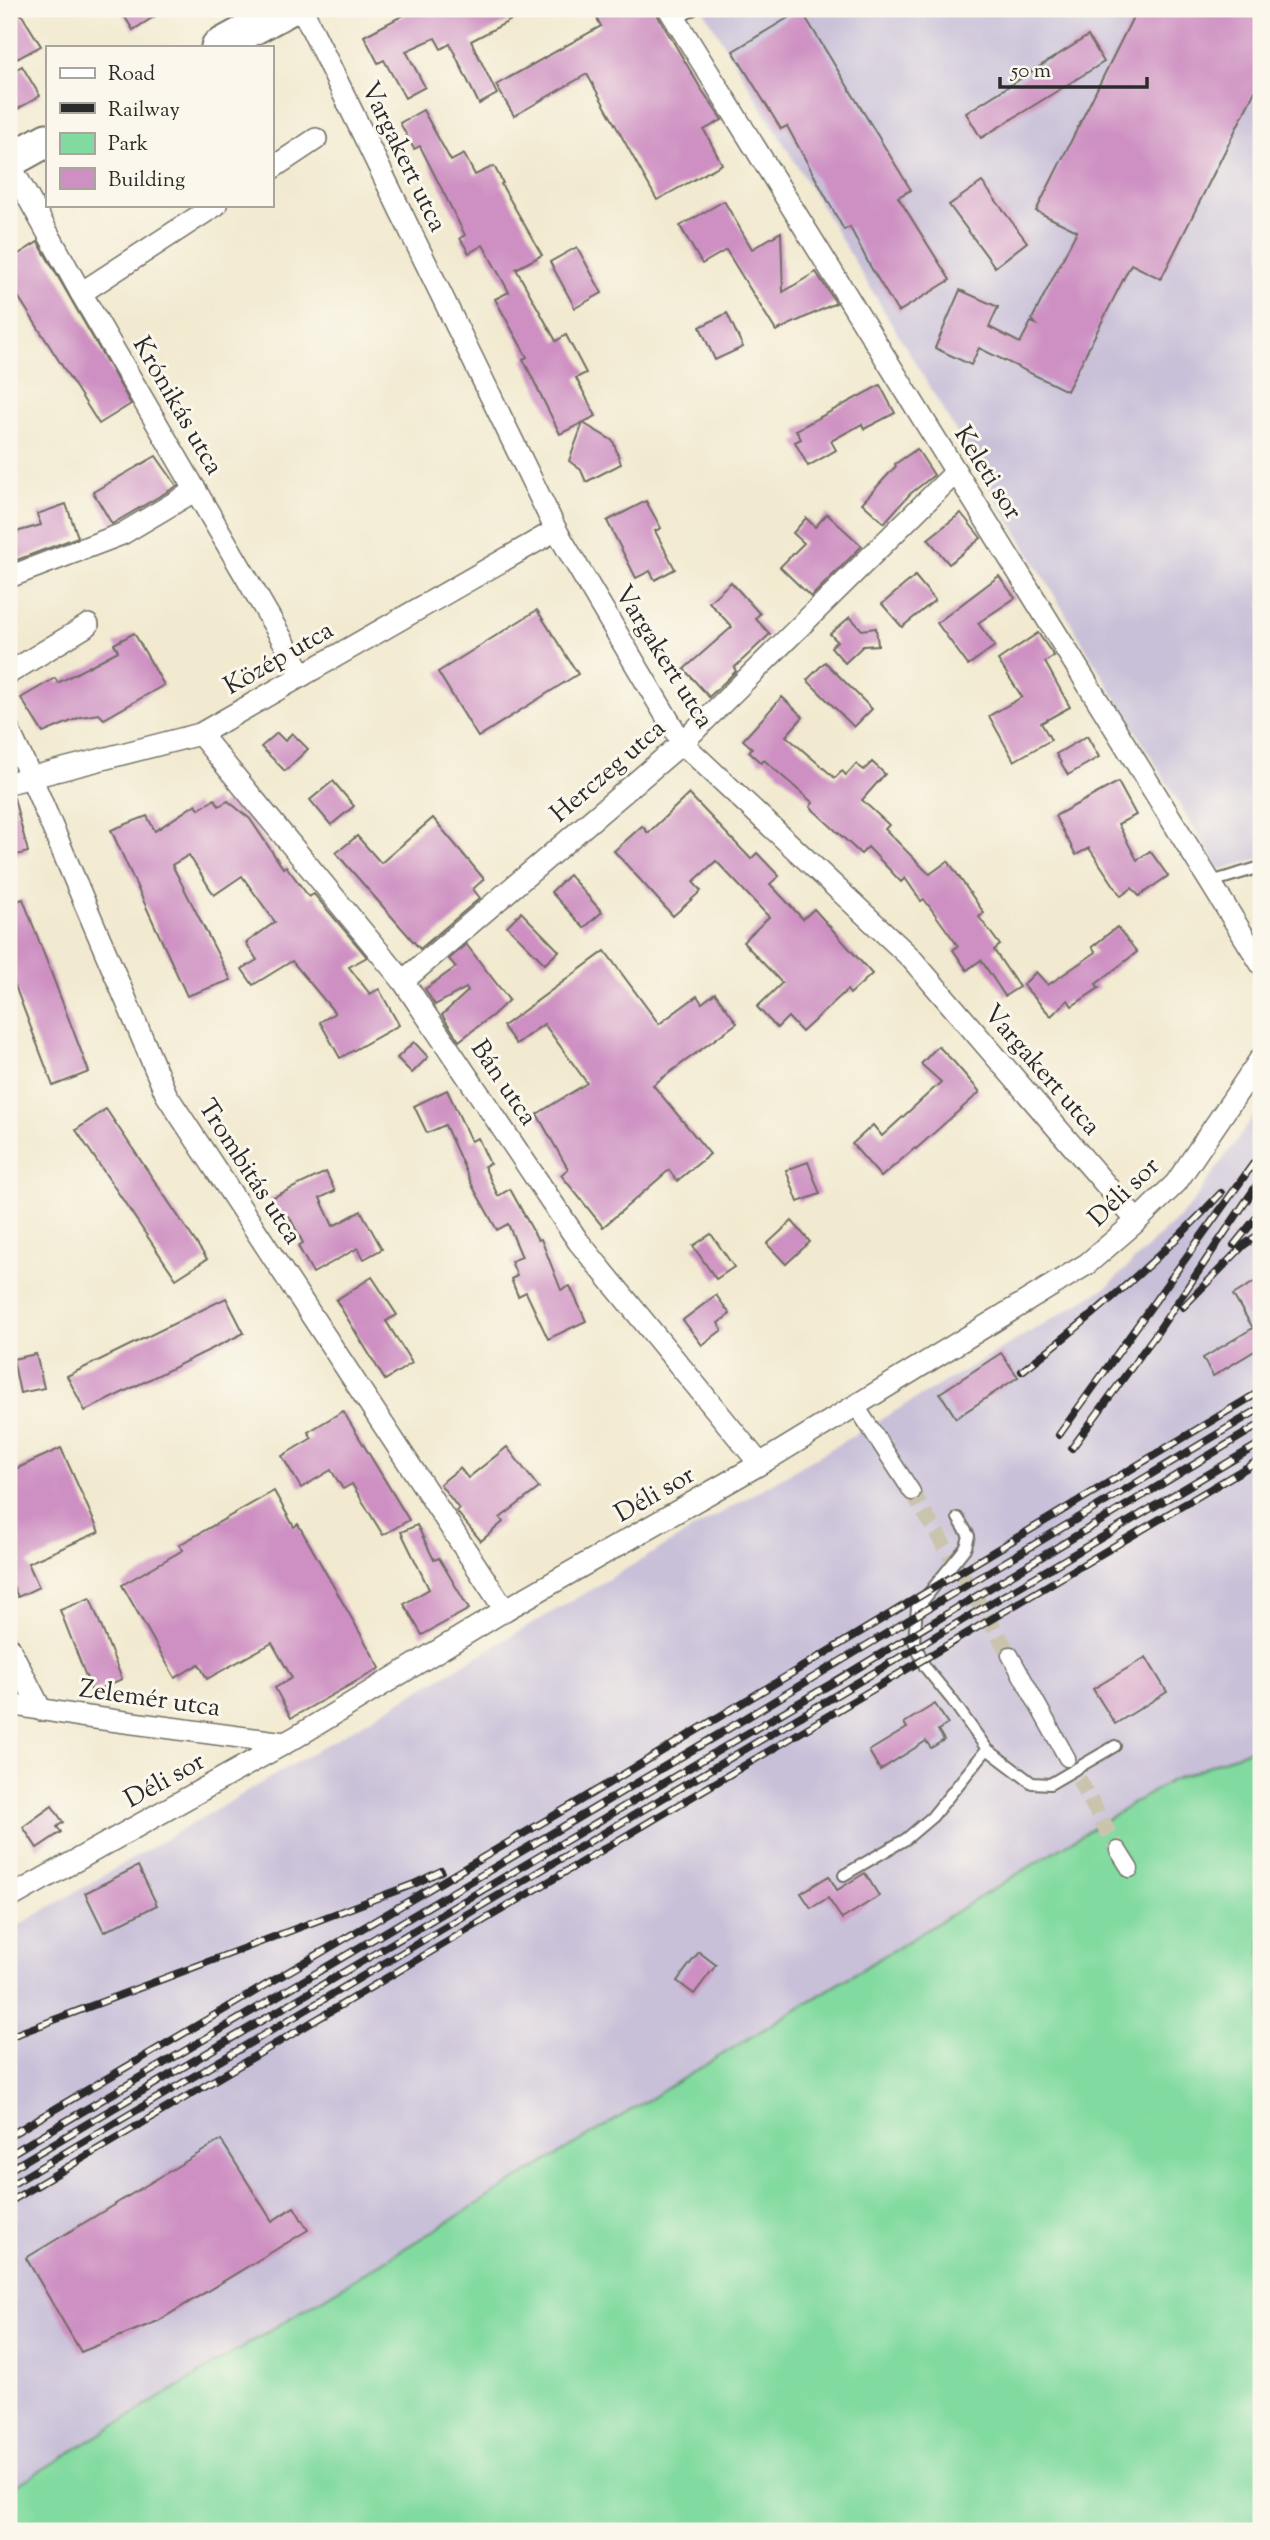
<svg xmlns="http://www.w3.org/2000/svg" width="1270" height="2540" viewBox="0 0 1270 2540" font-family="'Sorts Mill Goudy',serif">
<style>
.industrial{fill:#c8bfd8}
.green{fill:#81da9f;stroke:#568265;stroke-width:2}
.building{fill:#ce90c2}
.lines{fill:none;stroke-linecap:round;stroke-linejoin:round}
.pedestrian-tunnel{stroke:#cac4af;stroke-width:16;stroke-dasharray:16 8;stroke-linecap:butt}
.service-casing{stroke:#716e65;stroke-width:14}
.pedestrian-casing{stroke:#716e65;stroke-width:19}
.minor-casing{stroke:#716e65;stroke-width:24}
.primary-casing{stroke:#716e65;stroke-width:37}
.service{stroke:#fff;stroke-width:10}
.pedestrian{stroke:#fff;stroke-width:16}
.minor{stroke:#fff;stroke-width:21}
.primary{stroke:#fff;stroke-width:33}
.rail-casing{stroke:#2b2b2b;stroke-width:8}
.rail{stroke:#fbf7ec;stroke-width:5;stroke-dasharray:16;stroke-linecap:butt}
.labels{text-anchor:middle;stroke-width:6;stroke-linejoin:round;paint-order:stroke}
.street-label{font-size:26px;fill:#2b2b2b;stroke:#fbf7ec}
</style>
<rect width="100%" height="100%" fill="#fbf7ec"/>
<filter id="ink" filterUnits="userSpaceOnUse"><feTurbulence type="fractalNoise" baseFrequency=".0143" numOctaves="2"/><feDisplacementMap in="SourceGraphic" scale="14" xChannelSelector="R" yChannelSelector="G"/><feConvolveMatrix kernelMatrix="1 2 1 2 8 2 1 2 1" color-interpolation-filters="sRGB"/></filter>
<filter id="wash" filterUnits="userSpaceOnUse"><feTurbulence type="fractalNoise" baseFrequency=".00686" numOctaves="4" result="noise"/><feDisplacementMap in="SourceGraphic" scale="28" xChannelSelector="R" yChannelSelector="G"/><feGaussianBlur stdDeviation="1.57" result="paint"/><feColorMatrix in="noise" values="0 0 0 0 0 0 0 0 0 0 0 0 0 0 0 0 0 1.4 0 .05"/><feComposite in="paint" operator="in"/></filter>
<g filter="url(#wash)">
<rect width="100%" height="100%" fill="#f2ead0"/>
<g class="industrial">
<polygon points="703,9 1261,9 1261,858 1219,870"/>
<polygon points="1261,1106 1261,1745 1170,1781 9,2490 9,1931 1108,1286 1190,1206"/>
</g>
<polygon class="green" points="1261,1745 1261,2531 9,2531 9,2490 1170,1781"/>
<g id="blocks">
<g class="building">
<polygon points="9,9 18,9 41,46 17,59 9,46"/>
<polygon points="120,9 166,9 133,30"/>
<polygon points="415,9 532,9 471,41 497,94 479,104 450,44 441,49 435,38 406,51 425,87 405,98 384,60 378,63 364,36"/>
<polygon points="592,9 656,9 658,16 700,87 722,120 704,130 722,164 657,200 587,74 514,116 496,85 601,26"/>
<polygon points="1137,9 1240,9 1261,20 1261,79 1161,279 1131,264 1067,391 979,348 971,365 935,348 960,290 998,307 989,327 1020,343 1031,322 1036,324 1032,319 1077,231 1036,211"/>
<polygon points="801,10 911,190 898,197 950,280 898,312 870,266 850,227 844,230 787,126 781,129 733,51"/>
<polygon points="1088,36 1104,62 981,138 966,113"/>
<polygon points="22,66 40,96 9,114 9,74"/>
<polygon points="423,110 451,161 464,154 475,175 494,166 503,183 501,184 542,255 516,269 556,341 566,335 586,373 576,378 596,416 560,434 523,359 527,357 495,299 509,292 483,245 469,253 460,238 465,235 420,146 414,149 400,123"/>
<polygon points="982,182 1027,242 995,267 949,205"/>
<polygon points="724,201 752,249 781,232 783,292 816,272 836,303 776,331 726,250 702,264 680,226"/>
<polygon points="38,242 131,404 99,424 9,282 9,260"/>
<polygon points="577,247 602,293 575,308 550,262"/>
<polygon points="727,313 743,347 715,360 700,327"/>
<polygon points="880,385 895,413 864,429 862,424 831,441 836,450 808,466 795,442 801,439 796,430"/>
<polygon points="583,423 613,441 621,464 586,482 581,470 569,461"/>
<polygon points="917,449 934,475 910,494 884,523 862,503 896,466 895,464"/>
<polygon points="156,456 177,486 112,524 93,492"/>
<polygon points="646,501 661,528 655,531 675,569 655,580 650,571 636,578 607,521"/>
<polygon points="66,504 78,537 9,563 9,534 41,525 37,514"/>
<polygon points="961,513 981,538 949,564 928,539"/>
<polygon points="827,514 862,546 811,597 780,567 804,543 793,533 806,518 815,527"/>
<polygon points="915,576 935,600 902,627 882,604"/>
<polygon points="999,576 1015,598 978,623 995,646 968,665 937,623"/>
<polygon points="731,582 760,614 755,618 770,634 734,668 736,671 709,697 684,669 732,627 709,602"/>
<polygon points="537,610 578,674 478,737 438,672"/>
<polygon points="850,617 862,630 876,628 878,645 863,646 845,663 831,647 837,641 830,634"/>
<polygon points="134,633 164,685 104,719 99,714 81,717 43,733 21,698 55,678 58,683 118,651 114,644"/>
<polygon points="1038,633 1054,656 1045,662 1070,707 1041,723 1051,740 1014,761 989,716 1022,697 998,660"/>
<polygon points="825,662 872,709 854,727 807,680"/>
<polygon points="782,697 803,717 786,736 835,778 842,771 846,775 856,764 864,770 872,762 885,774 862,800 889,825 885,829 927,872 930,874 948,861 984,913 979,917 1000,945 994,950 1019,987 1005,996 981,960 967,970 953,950 958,946 924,899 921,901 905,878 901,882 868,847 861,854 810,807 813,803 764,760 761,763 749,752 752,748 743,740"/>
<polygon points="277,733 285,741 292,733 308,749 285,771 261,747"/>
<polygon points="1087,736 1099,757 1068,775 1056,754"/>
<polygon points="333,781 354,806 331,825 310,800"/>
<polygon points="1118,782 1136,815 1118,824 1137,860 1150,851 1168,876 1139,896 1132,888 1121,896 1089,848 1076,855 1055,816"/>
<polygon points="689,794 751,859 757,853 779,876 770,884 803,919 814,909 872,974 850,994 847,990 802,1032 788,1017 777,1028 757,1007 782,983 743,942 769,917 716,861 693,882 701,891 673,916 614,851 642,826 648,833"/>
<polygon points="9,798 14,798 28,852 9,857"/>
<polygon points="215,799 219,806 228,801 250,819 283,868 286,866 309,897 314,894 367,957 349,967 370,994 379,989 399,1025 340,1058 320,1022 335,1013 292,961 253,985 242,969 257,960 246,943 275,922 242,876 214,895 189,855 172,865 231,980 187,996 111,830 147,816 155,831 196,804 199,809"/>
<polygon points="433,818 484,879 473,889 480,898 420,949 336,853 357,836 381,863"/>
<polygon points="569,875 602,912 584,928 551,892"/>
<polygon points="23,899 89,1072 53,1086 9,970 9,904"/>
<polygon points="521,912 559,951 545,964 507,926"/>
<polygon points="1117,927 1137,952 1096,984 1099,988 1072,1006 1068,1000 1051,1016 1023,985 1036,972 1048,985 1096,952 1092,947"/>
<polygon points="466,944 509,1000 493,1015 459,1041 442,1015 468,991 466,988 435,1005 425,989 456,967 449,959"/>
<polygon points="605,951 659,1024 697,996 702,1003 715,993 737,1023 653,1085 710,1154 677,1181 669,1170 603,1227 561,1175 568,1169 537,1114 587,1083 544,1024 516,1044 503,1026"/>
<polygon points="414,1042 428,1057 412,1073 397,1058"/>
<polygon points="938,1046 954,1062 980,1092 916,1149 915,1148 881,1177 852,1144 873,1125 882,1136 941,1082 921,1064"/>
<polygon points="447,1090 471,1141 478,1138 490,1164 484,1166 498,1196 510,1189 538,1240 541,1239 561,1290 570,1286 586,1321 548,1339 526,1292 518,1296 511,1279 517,1276 511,1261 522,1257 508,1224 497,1230 473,1187 445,1125 427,1133 414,1106"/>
<polygon points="106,1109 207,1259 176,1279 76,1130"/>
<polygon points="808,1162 820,1194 798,1202 786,1170"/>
<polygon points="326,1172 335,1191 320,1198 333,1226 361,1211 382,1249 364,1259 358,1248 313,1273 298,1246 303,1243 289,1216 279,1220 269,1199"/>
<polygon points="792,1221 810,1242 786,1264 767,1244"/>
<polygon points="711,1234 734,1267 716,1279 693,1246"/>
<polygon points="372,1277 397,1315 386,1321 412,1363 385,1380 336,1300"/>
<polygon points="1261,1278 1261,1347 1213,1376 1203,1358 1253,1328 1233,1295"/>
<polygon points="716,1295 730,1314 718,1323 722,1330 702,1345 683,1320"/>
<polygon points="226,1298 244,1333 85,1411 67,1376"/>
<polygon points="1001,1353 1018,1377 956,1418 940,1393"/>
<polygon points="36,1354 44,1388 20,1393 13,1359"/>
<polygon points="343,1411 409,1520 383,1535 352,1484 343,1489 331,1470 301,1488 282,1456 312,1438 308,1432"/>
<polygon points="507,1447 539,1488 500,1518 503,1522 481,1541 456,1511 459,1509 440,1484 460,1468 468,1478"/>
<polygon points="61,1448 99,1532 28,1563 39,1587 18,1597 9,1577 9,1472"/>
<polygon points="274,1491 294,1527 298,1524 380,1668 291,1718 275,1688 292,1678 272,1643 207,1679 199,1664 175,1678 122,1585 183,1550 179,1545"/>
<polygon points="417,1525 434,1560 439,1558 469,1609 422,1635 404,1604 429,1589 401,1532"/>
<polygon points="90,1598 122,1679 92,1692 60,1610"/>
<polygon points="1146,1657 1167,1692 1115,1724 1093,1689"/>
<polygon points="935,1704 948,1724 938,1730 944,1740 931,1748 926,1741 880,1770 869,1751 907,1728 904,1723"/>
<polygon points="52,1806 63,1822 57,1827 61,1832 37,1848 23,1827"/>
<polygon points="138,1866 157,1905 104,1932 85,1893"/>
<polygon points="865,1873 879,1896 842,1919 828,1898 811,1908 801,1893 829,1876 837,1890"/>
<polygon points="699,1952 716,1965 694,1994 677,1981"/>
<polygon points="221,2140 272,2221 294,2207 308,2230 158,2321 81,2352 26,2258"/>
</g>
</g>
</g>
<g filter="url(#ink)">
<use href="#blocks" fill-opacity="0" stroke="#716e65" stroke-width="2"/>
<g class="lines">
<g class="pedestrian-tunnel">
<polyline points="912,1492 1010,1655"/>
<polyline points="1067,1758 1118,1850"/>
</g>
<g class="service-casing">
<g id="service">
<polyline points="675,20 694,9"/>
<polyline points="1211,882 1261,867"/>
<polyline points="958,1518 969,1536 966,1547 917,1608 914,1641 925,1667 952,1700 987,1749 1032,1783 1050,1784 1115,1746"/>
<polyline points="844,1875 906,1839 932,1817 987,1749"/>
</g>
</g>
<g class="pedestrian-casing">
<g id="pedestrian">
<polyline points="856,1406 912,1492"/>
<polyline points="1010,1655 1067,1758"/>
<polyline points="1118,1850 1130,1869"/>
</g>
</g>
<g class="minor-casing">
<g id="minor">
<polyline points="302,9 556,530 682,743 910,957 1137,1221"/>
<polyline points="669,9 1261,964"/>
<polyline points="9,163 81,293 303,675"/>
<polyline points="271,169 316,139"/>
<polyline points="81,293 216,205"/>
<polyline points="9,577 122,534 196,490"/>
<polyline points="9,673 88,625"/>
<polyline points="9,731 31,777 166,1094 505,1610"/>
<polyline points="200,734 403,981 578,1241 760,1464"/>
<polyline points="9,783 200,734 556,530"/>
<polyline points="403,981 682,743 956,472"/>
<polyline points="9,1647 41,1710"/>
<polyline points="9,1704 80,1716 285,1743"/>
<polyline points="9,1898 296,1737 505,1610 760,1464 1087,1264 1137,1221 1176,1183 1261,1058"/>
</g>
</g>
<g class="primary-casing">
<g id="primary">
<polyline points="218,47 288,9"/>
<polyline points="9,161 47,140"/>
</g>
</g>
<use href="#service" class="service"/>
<use href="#pedestrian" class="pedestrian"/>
<use href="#minor" class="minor"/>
<use href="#primary" class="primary"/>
<g class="rail-casing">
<g id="rail">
<polyline points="1234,1245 1261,1212"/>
<polyline points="1183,1307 1244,1245 1261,1233"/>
<path d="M1022,1371c70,-54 139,-113 199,-178"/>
<polyline points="1059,1435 1261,1153"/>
<polyline points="1072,1448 1156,1334 1261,1179"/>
<polyline points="9,2037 414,1884 441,1871"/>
<polyline points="9,2136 579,1801 1261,1391"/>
<polyline points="9,2155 721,1733 1261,1408"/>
<polyline points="9,2170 841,1678 1261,1424"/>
<polyline points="9,2186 1261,1443"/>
<polyline points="9,2202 1261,1459"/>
</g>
</g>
<use href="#rail" class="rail"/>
</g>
</g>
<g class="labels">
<g class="street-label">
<text transform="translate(405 156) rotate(64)" y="9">Vargakert utca</text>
<text transform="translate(179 405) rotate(60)" y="9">Krónikás utca</text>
<text transform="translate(989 472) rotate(58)" y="9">Keleti sor</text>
<text transform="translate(665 656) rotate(58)" y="9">Vargakert utca</text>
<text transform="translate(278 657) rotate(-30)" y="9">Közép utca</text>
<text transform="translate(607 770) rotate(-41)" y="9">Herczeg utca</text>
<text transform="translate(1043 1069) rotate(49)" y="9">Vargakert utca</text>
<text transform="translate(505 1082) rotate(56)" y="9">Bán utca</text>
<text transform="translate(251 1171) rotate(57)" y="9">Trombitás utca</text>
<text transform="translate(1123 1191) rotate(-44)" y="9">Déli sor</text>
<text transform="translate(654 1493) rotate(-30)" y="9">Déli sor</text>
<text transform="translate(150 1697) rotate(8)" y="9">Zelemér utca</text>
<text transform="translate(164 1779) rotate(-29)" y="9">Déli sor</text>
</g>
</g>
<rect width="1270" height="2540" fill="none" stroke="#fbf7ec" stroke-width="35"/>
<rect x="46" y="46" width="228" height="161" fill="#fbf7ec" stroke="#a8a59f" stroke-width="2"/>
<rect x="60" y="68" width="35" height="10" fill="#ffffff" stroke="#a8a59f" stroke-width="2"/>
<text x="108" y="80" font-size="21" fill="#2b2b2b">Road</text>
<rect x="60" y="103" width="35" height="10" fill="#2b2b2b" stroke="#a8a59f" stroke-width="2"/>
<text x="108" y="116" font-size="21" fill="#2b2b2b">Railway</text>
<rect x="60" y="133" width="35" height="21" fill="#81da9f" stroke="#a8a59f" stroke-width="2"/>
<text x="108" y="150" font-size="21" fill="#2b2b2b">Park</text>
<rect x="60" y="168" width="35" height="21" fill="#ce90c2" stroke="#a8a59f" stroke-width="2"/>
<text x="108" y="186" font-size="21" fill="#2b2b2b">Building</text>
<path d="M1000 77v10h147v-10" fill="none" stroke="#2b2b2b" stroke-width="3.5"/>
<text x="1011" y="77" font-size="21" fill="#2b2b2b" stroke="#fbf7ec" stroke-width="5" paint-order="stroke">50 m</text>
</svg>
